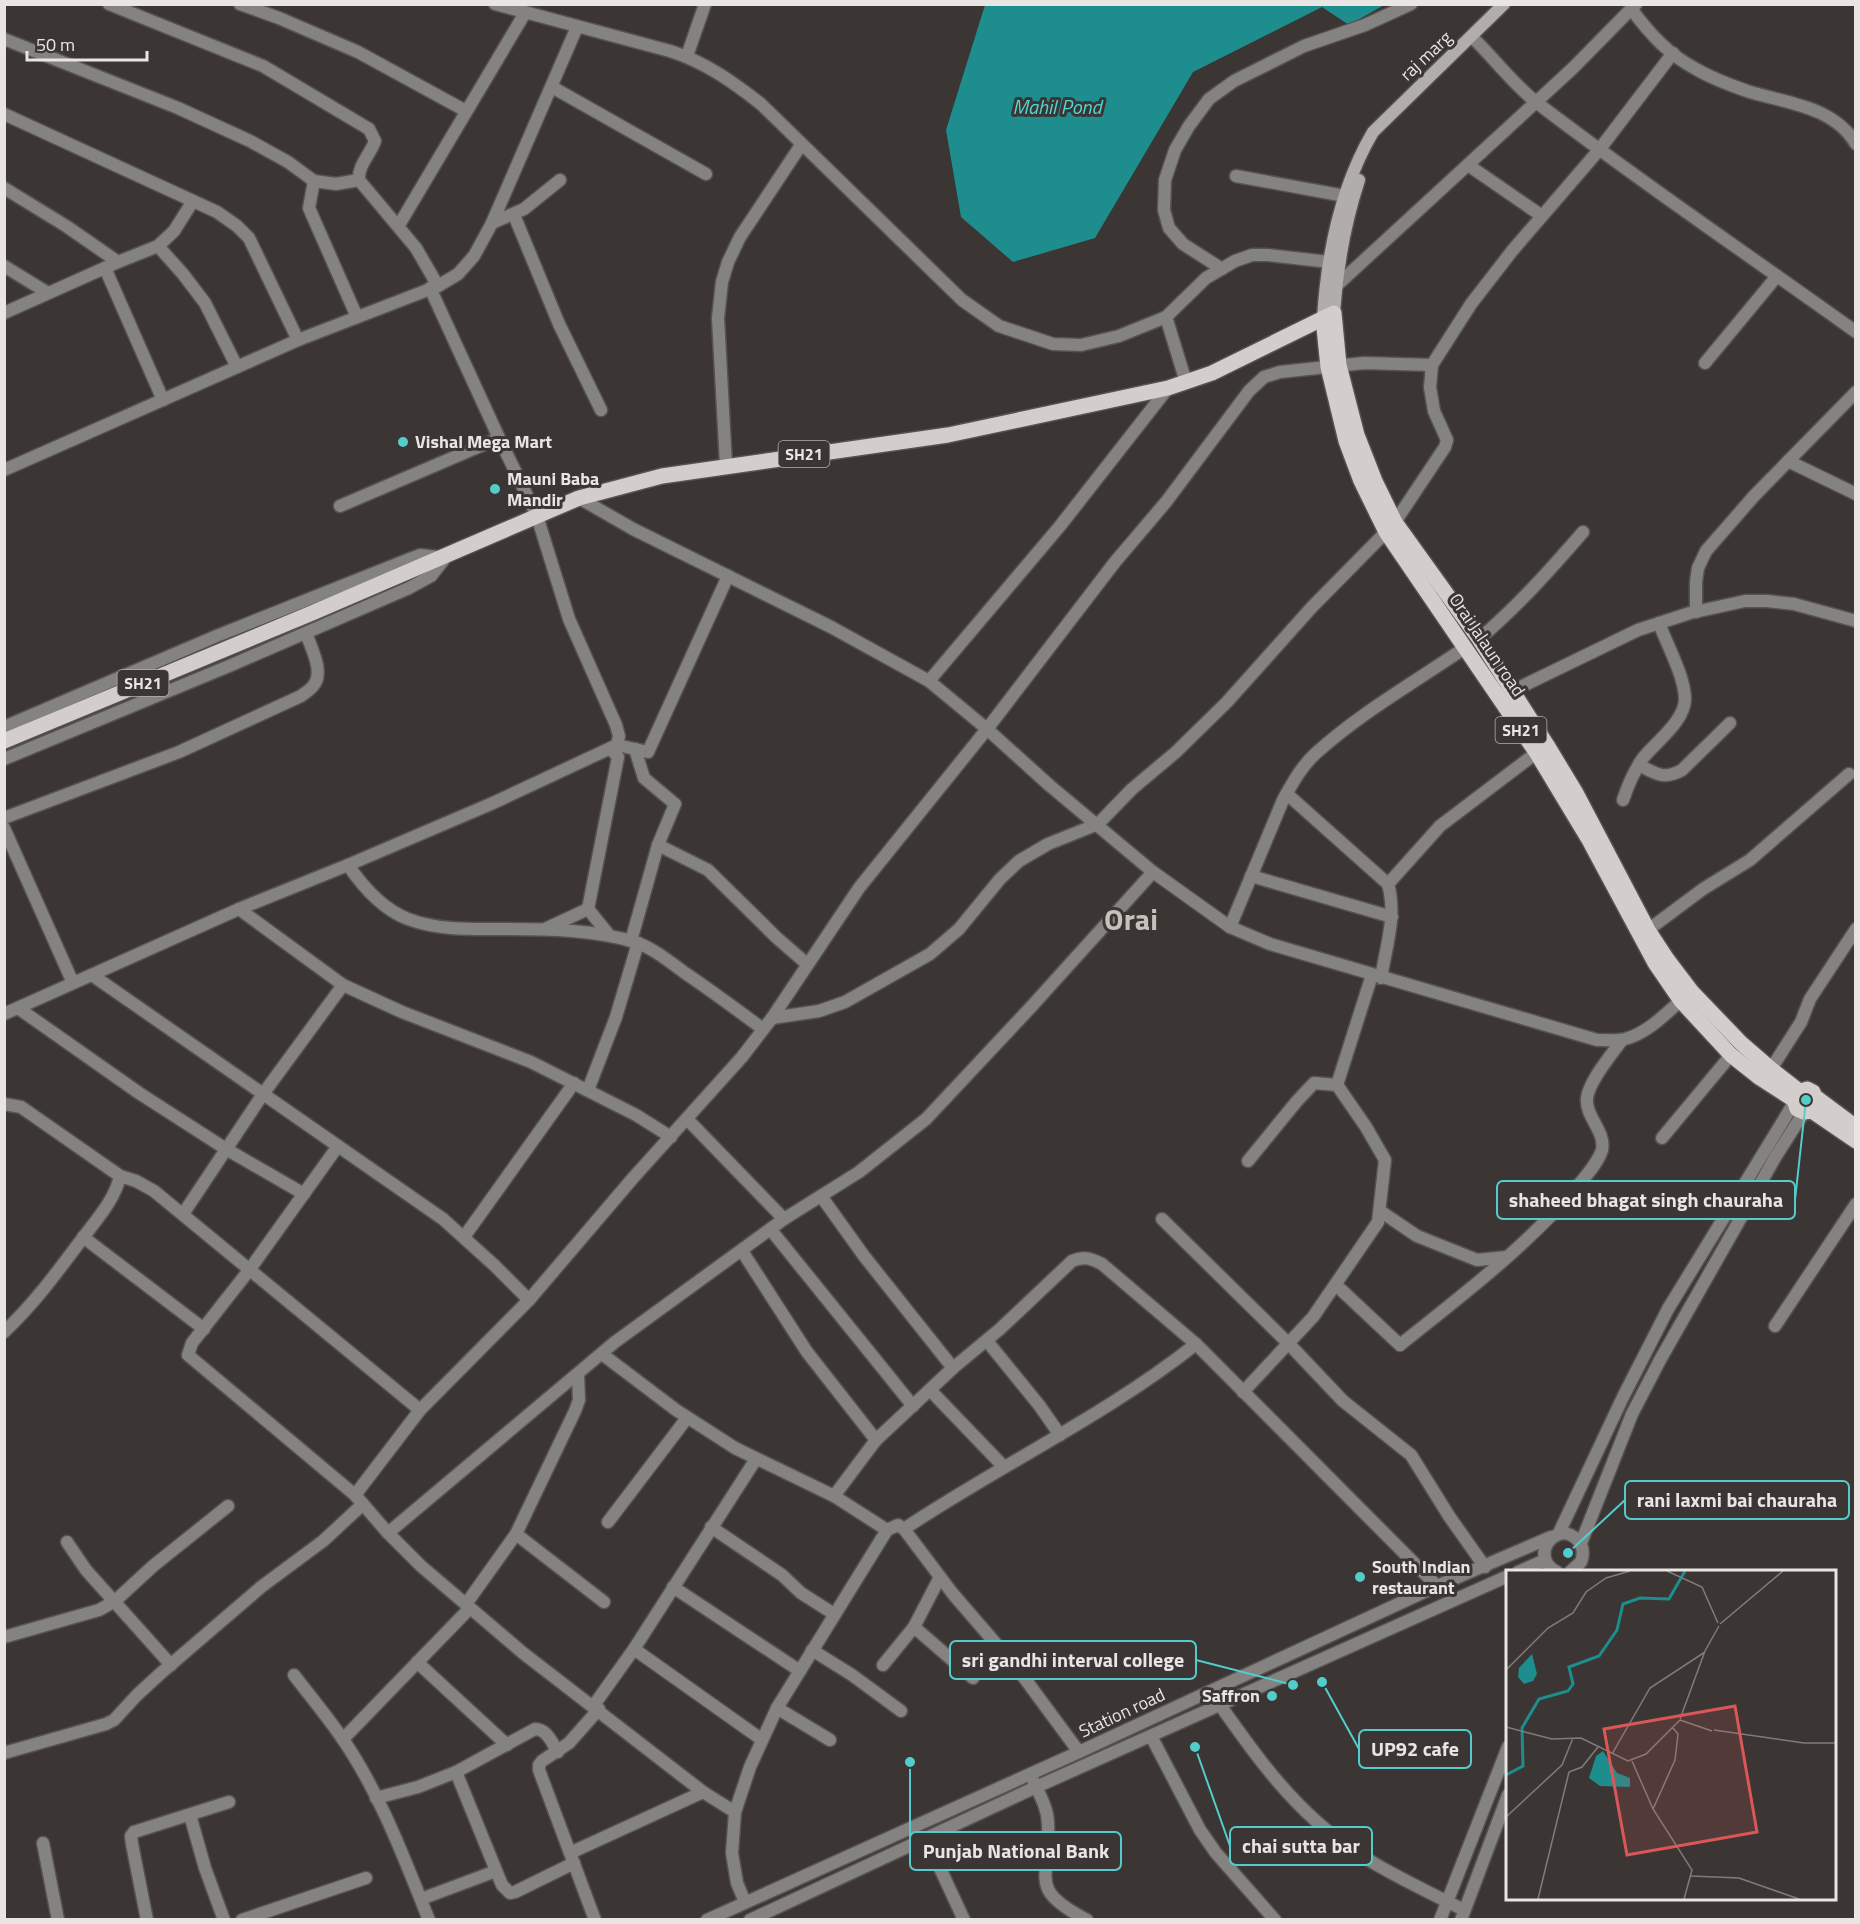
<svg xmlns="http://www.w3.org/2000/svg" width="1860" height="1924" viewBox="0 0 1860 1924" font-family="'Titillium Web',sans-serif">
<style>
.water{fill:#1d8d8d}
.lines{fill:none;stroke-linecap:round;stroke-linejoin:round}
.minor-casing{stroke:#57524f;stroke-width:15}
.tertiary-casing{stroke:#57524f;stroke-width:15}
.secondary-casing{stroke:#57524f;stroke-width:15}
.primary-casing{stroke:#57524f;stroke-width:18}
.minor{stroke:#858382;stroke-width:12}
.tertiary{stroke:#858382;stroke-width:12}
.secondary{stroke:#b1adab;stroke-width:12}
.primary{stroke:#d3cecb;stroke-width:15}
.poi-dot{fill:#52cdcc;stroke:#3b3633;stroke-width:2}
.labels{text-anchor:middle;stroke-width:6;stroke-linejoin:round;paint-order:stroke}
.shield{fill:#3b3633;stroke:#b4b0af;stroke-width:1.5}
.shield-label{font-size:16px;font-weight:bold;fill:#e8e5e4}
.street-label{font-size:18px;fill:#e8e5e4;stroke:#3b3633}
.poi-label{font-size:18px;font-weight:bold;fill:#e8e5e4;stroke:#3b3633;text-anchor:start}
.water-label{font-size:20px;font-style:italic;fill:#4ed8d8;stroke:#3b3633}
.town-label{font-size:30px;font-weight:bold;fill:#c6c1bd;stroke:#3b3633}
.inset-river{fill:none;stroke:#1d8d8d;stroke-width:3}
.inset-road{fill:none;stroke:#807c7a;stroke-width:1.5}
.view{fill:#da5757;fill-opacity:0.15;stroke:#da5757;stroke-width:3}
.inset-edge{fill:none;stroke:#e8e5e4;stroke-width:3}
.leader{fill:none;stroke:#52cdcc;stroke-width:2}
.callout-dot{fill:#52cdcc;stroke:#3b3633;stroke-width:2}
.callout{fill:#3b3633;stroke:#52cdcc;stroke-width:2}
.callout-label{font-size:20px;text-anchor:middle;font-weight:bold;fill:#e8e5e4}
</style>
<rect width="100%" height="100%" fill="#3b3633"/>
<polygon class="water" points="985,5 1384,5 1349,25 1322,7 1193,72 1095,238 1013,262 961,217 946,130"/>
<g class="lines">
<g class="minor-casing">
<g id="minor">
<path d="M109,4l154,62 106,63 6,12c-5,14 -17,24 -16,39l57,68 22,38"/>
<polyline points="240,4 279,18 358,52 466,111"/>
<path d="M495,4l175,47c35,11 63,31 91,53l201,196 37,26 54,18 28,1 38,-9 47,-19 40,-39 29,-17 17,-6h16l70,8"/>
<path d="M1632,10c18,24 37,45 64,59 15,9 34,16 51,22 38,12 87,15 109,53"/>
<polyline points="4,39 178,108 250,141 288,162 314,181 336,184 359,180"/>
<polyline points="687,56 705,4"/>
<polyline points="552,87 706,174"/>
<polyline points="4,114 217,212 237,226 249,238 298,340"/>
<polyline points="1468,165 1542,216"/>
<polyline points="1236,176 1345,196"/>
<polyline points="314,181 309,208 357,317"/>
<polyline points="4,188 66,226 118,262"/>
<polyline points="514,215 559,324 601,410"/>
<polyline points="492,223 524,209 560,180"/>
<polyline points="399,225 525,13"/>
<polyline points="158,246 183,274 205,303 237,367"/>
<polyline points="4,266 48,293"/>
<polyline points="105,268 163,400"/>
<polyline points="1222,269 1183,244 1169,228 1164,210 1165,180 1175,150 1189,126 1209,99 1234,81 1304,46 1365,25 1411,4"/>
<polyline points="1336,286 1573,68 1636,4"/>
<polyline points="4,313 118,262 158,246 174,231 193,201"/>
<polyline points="1166,317 1186,382"/>
<polyline points="1788,461 1856,494"/>
<polyline points="726,465 718,318 722,282 728,262 740,237 801,145"/>
<polyline points="4,470 298,340 438,286 458,274 474,256 492,223 577,27"/>
<polyline points="340,506 499,438"/>
<polyline points="1696,612 1696,582 1698,568 1706,551 1754,496 1856,392"/>
<path d="M1479,639c38,-32 71,-69 104,-107"/>
<polyline points="929,681 1060,526 1168,388"/>
<polyline points="1506,694 1638,630 1690,613 1745,601 1767,601 1794,604 1856,621"/>
<polyline points="4,727 219,635 407,560 420,555 438,557"/>
<polyline points="617,745 648,752 728,576"/>
<polyline points="635,749 644,778 675,804 658,845"/>
<polyline points="4,759 229,666 409,588 431,576 449,553"/>
<path d="M1639,765c17,9 25,15 43,5l48,-47"/>
<path d="M1287,794l101,90c9,31 -2,63 -7,94"/>
<path d="M1623,800c5,-15 11,-29 20,-42 13,-16 43,-38 42,-60 -1,-23 -18,-53 -26,-75"/>
<path d="M4,818l175,-66 122,-56c4,-3 9,-6 12,-10 12,-13 -2,-38 -7,-53"/>
<polyline points="4,828 73,983"/>
<path d="M348,865c15,22 34,44 60,54 32,12 67,10 100,10 41,0 87,1 127,13 18,6 35,20 50,31 27,18 52,37 78,56"/>
<polyline points="1251,876 1392,917"/>
<polyline points="1388,884 1440,826 1544,747"/>
<polyline points="239,909 343,985 402,1012 531,1062 636,1115 671,1137"/>
<polyline points="588,909 618,757 611,749"/>
<polyline points="588,909 609,935"/>
<path d="M1230,927l53,-127c9,-16 18,-33 32,-46 45,-41 100,-72 151,-107"/>
<polyline points="545,929 588,909"/>
<polyline points="1648,930 1703,889 1750,860 1849,774"/>
<polyline points="631,941 658,845 708,870 777,938 807,964"/>
<polyline points="92,975 443,1219 494,1265 529,1300"/>
<polyline points="18,1008 139,1093 226,1149 304,1194"/>
<polyline points="4,1014 239,909 348,865 493,803 617,745 619,736 616,725 569,619 537,516 499,438 430,288"/>
<polyline points="772,1018 819,1011 845,1002 930,954 959,929 1000,879 1019,861 1048,844 1098,824 1132,789 1176,752 1227,702 1312,607 1386,532 1395,522 1445,447 1447,440 1434,411 1430,387 1432,365 1471,304 1512,251 1599,150 1673,53"/>
<polyline points="1771,1069 1801,1022 1810,999 1856,929"/>
<polyline points="1337,1085 1372,975"/>
<polyline points="588,1090 616,1017 638,943"/>
<polyline points="4,1104 21,1107 120,1176 136,1181 154,1191 420,1410"/>
<polyline points="687,1119 784,1219"/>
<polyline points="1662,1138 1731,1055"/>
<polyline points="338,1146 250,1269 192,1343 188,1355 355,1495 388,1533 421,1566 523,1653 703,1792 735,1812"/>
<polyline points="821,1196 864,1256 953,1368"/>
<polyline points="1380,1211 1417,1236 1477,1260 1507,1257"/>
<polyline points="183,1214 263,1094 343,985"/>
<polyline points="1162,1219 1289,1344 1343,1401 1411,1455 1449,1516 1485,1567"/>
<polyline points="771,1230 913,1406"/>
<polyline points="83,1237 204,1329"/>
<polyline points="464,1237 574,1083"/>
<polyline points="742,1251 807,1352 876,1440"/>
<path d="M1336,1285l64,60c61,-49 125,-97 176,-157 9,-11 22,-25 26,-38 4,-19 -17,-33 -15,-52 2,-17 25,-44 35,-58"/>
<polyline points="1775,1326 1856,1204"/>
<path d="M4,1332c30,-28 54,-61 78,-93 14,-19 33,-39 38,-63"/>
<polyline points="987,1341 1039,1405 1060,1435"/>
<polyline points="602,1354 676,1410 735,1448 834,1496 887,1530"/>
<polyline points="930,1390 1004,1467"/>
<polyline points="1243,1392 1313,1317 1378,1222 1385,1160 1366,1127 1337,1085 1314,1083 1297,1101 1248,1161"/>
<polyline points="355,1495 420,1410 529,1300 633,1178 742,1057 772,1018 859,888 987,729 1115,562 1166,502 1249,391 1264,377 1280,372 1364,363 1432,365"/>
<path d="M834,1496l42,-56 77,-72 47,-39 72,-68c12,-5 18,-3 30,3l94,80 241,242"/>
<polyline points="608,1522 687,1418"/>
<polyline points="711,1527 782,1575 801,1593 834,1614"/>
<path d="M904,1529c96,-64 201,-113 292,-185"/>
<polyline points="388,1533 615,1342 784,1219 859,1172 926,1119 1031,1007 1153,872"/>
<polyline points="516,1534 604,1602"/>
<polyline points="67,1542 86,1570 171,1665"/>
<polyline points="1518,1572 1545,1560"/>
<polyline points="673,1587 800,1671"/>
<polyline points="466,1604 516,1534 575,1411 579,1400 578,1374"/>
<polyline points="914,1627 973,1678"/>
<polyline points="4,1637 99,1610 115,1601 153,1566 228,1506"/>
<polyline points="634,1649 761,1739"/>
<polyline points="812,1650 852,1675 901,1711"/>
<polyline points="417,1662 507,1745"/>
<polyline points="883,1665 914,1627 940,1577"/>
<path d="M294,1675c16,21 33,41 48,63 38,55 62,120 87,182"/>
<polyline points="594,1705 634,1649 756,1459"/>
<path d="M1220,1705c29,41 58,82 96,116 42,39 97,63 148,89"/>
<polyline points="777,1708 830,1740"/>
<polyline points="1151,1736 1200,1830 1216,1853 1275,1920"/>
<polyline points="343,1739 470,1608"/>
<polyline points="4,1753 106,1724 114,1720 137,1695 161,1673 261,1587 323,1541 363,1504"/>
<polyline points="456,1772 502,1885 510,1893 515,1892 574,1863"/>
<path d="M1033,1780c6,14 15,28 15,44 3,56 -22,64 39,96"/>
<path d="M376,1798l42,-11 38,-15 79,-43c12,0 17,14 23,23"/>
<polyline points="190,1815 205,1868 224,1920"/>
<polyline points="926,1838 964,1920"/>
<polyline points="43,1843 58,1920"/>
<polyline points="570,1853 703,1792"/>
<polyline points="421,1899 496,1871"/>
<polyline points="745,1902 737,1883 732,1853 735,1812 750,1767 777,1708 887,1530 898,1525 904,1529 953,1594 1017,1668 1079,1752"/>
<polyline points="147,1920 132,1844 131,1836 134,1832 229,1802"/>
<polyline points="242,1920 366,1878"/>
<polyline points="595,1920 539,1770 539,1765 542,1761 569,1743 599,1709"/>
<polyline points="707,1920 1079,1752 1437,1586 1551,1537"/>
<polyline points="750,1920 1036,1787 1508,1576"/>
</g>
</g>
<g class="tertiary-casing">
<g id="tertiary">
<path d="M1472,37c22,21 40,46 64,65 104,80 213,153 320,230"/>
<polyline points="1705,363 1777,276"/>
<path d="M579,498l54,31 198,98 98,54 58,48 62,56 104,87 77,55 40,17 327,96c9,0 19,1 28,-1 24,-6 43,-28 61,-43"/>
<polyline points="1559,1533 1623,1397 1668,1309 1794,1103"/>
<polyline points="1581,1543 1632,1414 1660,1360 1776,1156 1804,1112"/>
<path d="M1557,1572c-21,-10 -14,-37 8,-39 15,4 21,15 16,29l-11,10"/>
<polyline points="1440,1920 1508,1747"/>
<polyline points="1461,1920 1508,1795"/>
</g>
</g>
<g class="secondary-casing">
<g id="secondary">
<path d="M1334,313c3,-45 11,-90 25,-133"/>
<path d="M1323,318c4,-63 17,-130 50,-186l131,-128"/>
</g>
</g>
<g class="primary-casing">
<g id="primary">
<polyline points="1323,318 1328,367 1346,441 1361,481 1386,532 1536,752 1589,840 1655,963 1681,1001 1731,1055 1760,1078 1794,1100 1797,1109 1804,1112 1812,1111 1817,1102 1813,1092 1807,1089 1796,1093 1794,1100"/>
<polyline points="4,741 312,613 579,498 662,476 948,435 1168,388 1212,373 1334,313 1339,365 1357,435 1375,481 1395,522 1479,639 1547,745 1576,793 1648,930 1667,959 1692,992 1741,1043 1771,1069 1799,1091"/>
<polyline points="1817,1098 1856,1127"/>
<polyline points="1812,1111 1856,1141"/>
</g>
</g>
<use href="#minor" class="minor"/>
<use href="#tertiary" class="tertiary"/>
<use href="#secondary" class="secondary"/>
<use href="#primary" class="primary"/>
</g>
<g class="poi-dot">
<circle cx="403" cy="442" r="6"/>
<circle cx="495" cy="489" r="6"/>
<circle cx="1360" cy="1577" r="6"/>
<circle cx="1272" cy="1696" r="6"/>
</g>
<g class="labels">
<g class="shield">
<rect x="778.5" y="441" width="51" height="26" rx="4.5"/>
<rect x="117.5" y="670" width="51" height="26" rx="4.5"/>
<rect x="1495.5" y="717" width="51" height="26" rx="4.5"/>
</g>
<g class="shield-label">
<text x="804" y="460">SH21</text>
<text x="143" y="689">SH21</text>
<text x="1521" y="736">SH21</text>
</g>
<g class="street-label">
<text transform="translate(1426 56) rotate(-43)" y="6">raj marg</text>
<text transform="translate(1487 645) rotate(56)" y="6">Orai Jalaun road</text>
<text transform="translate(1122 1713) rotate(-25)" y="6">Station road</text>
</g>
<g class="poi-label">
<text x="415" y="448">Vishal Mega Mart</text>
<text x="507" y="485">Mauni Baba<tspan x="507" dy="21">Mandir</tspan></text>
<text x="1372" y="1573">South Indian<tspan x="1372" dy="21">restaurant</tspan></text>
<text x="1260" y="1702" text-anchor="end">Saffron</text>
</g>
<g class="water-label">
<text x="1057" y="114">Mahil Pond</text>
</g>
<g class="town-label">
<text x="1131" y="930">Orai</text>
</g>
</g>
<g transform="translate(1506 1570)">
<rect width="330" height="330" fill="#3b3633"/>
<path d="M26,84l5,20 -4,7 -9,3 -6,-7 1,-9zM97,181l14,22 13,5v9l-30,-1 -11,-8 7,-22z" fill="#1d8d8d"/>
<path class="inset-river" d="M0,205l17,-9 -1,-38 17,-29 29,-8 5,-7 -4,-17 30,-11 18,-26 6,-26 17,-6 29,1 16,-28"/>
<path class="inset-road" d="M161,1l35,16 16,36M214,54l63,-53M0,100l42,-42 25,-15 13,-21 20,-14 24,-7M174,149l25,-68 14,-25M174,150l32,11M0,157l46,12 29,-1 47,23 18,-7 34,-34M208,160l90,13h32M106,184l38,-66 55,-36M126,191l21,48 39,61 -8,29M147,239l22,-49 3,-26 -5,-6M0,247l56,-52 11,-27M185,306l48,2 60,21M32,329l31,-127 13,-5 16,-20"/>
<path class="view" d="M229,136l22,126 -130,23 -23,-126z"/>
<rect width="330" height="330" class="inset-edge"/>
</g>
<path class="leader" d="M1806 1100L1795 1200M1568 1553L1625 1500M1293 1685L1196 1660M1322 1682L1359 1749M1195 1747L1230 1846M910 1762L910 1851"/>
<g class="callout-dot">
<circle cx="1806" cy="1100" r="6"/>
<circle cx="1568" cy="1553" r="6"/>
<circle cx="1293" cy="1685" r="6"/>
<circle cx="1322" cy="1682" r="6"/>
<circle cx="1195" cy="1747" r="6"/>
<circle cx="910" cy="1762" r="6"/>
</g>
<g class="callout">
<rect x="1497" y="1181" width="298" height="38" rx="6"/>
<rect x="1625" y="1481" width="224" height="38" rx="6"/>
<rect x="950" y="1641" width="246" height="38" rx="6"/>
<rect x="1359" y="1730" width="112" height="38" rx="6"/>
<rect x="1230" y="1827" width="142" height="38" rx="6"/>
<rect x="910" y="1832" width="211" height="38" rx="6"/>
</g>
<g class="callout-label">
<text x="1646" y="1207">shaheed bhagat singh chauraha</text>
<text x="1737" y="1507">rani laxmi bai chauraha</text>
<text x="1073" y="1667">sri gandhi interval college</text>
<text x="1415" y="1756">UP92 cafe</text>
<text x="1301" y="1853">chai sutta bar</text>
<text x="1016" y="1858">Punjab National Bank</text>
</g>
<rect width="1860" height="1924" fill="none" stroke="#e8e5e4" stroke-width="12"/>
<path d="M27 51v9h120v-9" fill="none" stroke="#e8e5e4" stroke-width="3"/>
<text x="36" y="51" font-size="18" fill="#e8e5e4" stroke="#3b3633" stroke-width="4.5" paint-order="stroke">50 m</text>
</svg>
